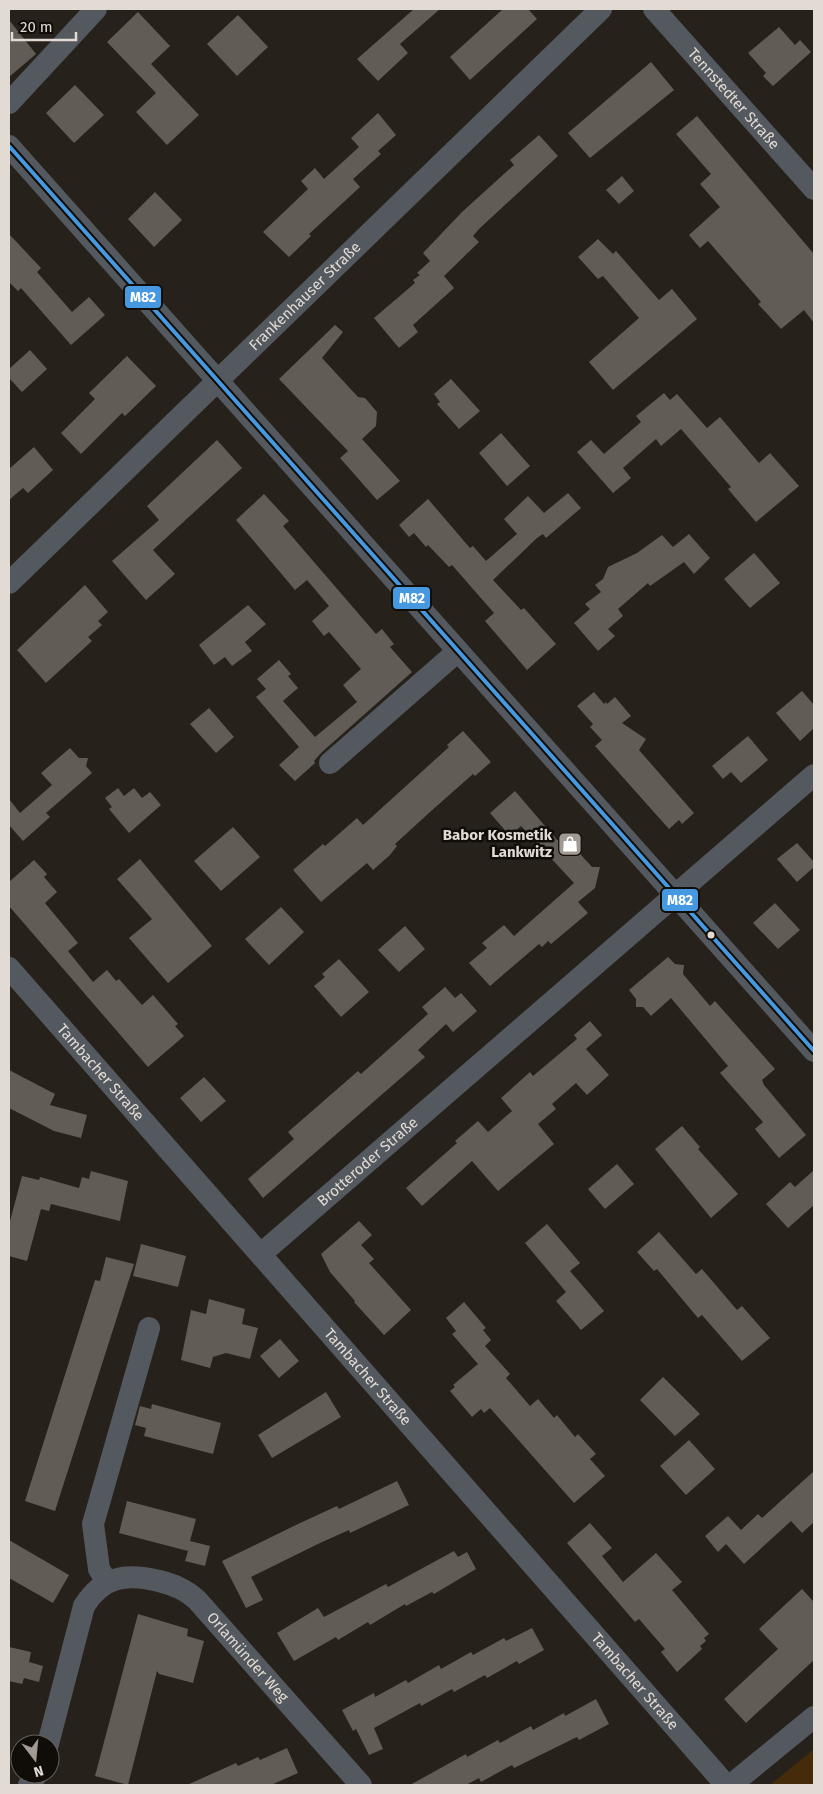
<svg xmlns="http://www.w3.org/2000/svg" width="823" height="1794" viewBox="0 0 823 1794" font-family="'Fira Sans',sans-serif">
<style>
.green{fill:#452b0a}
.building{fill:#615c56}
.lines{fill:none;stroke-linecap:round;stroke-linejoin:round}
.minor{stroke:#53595e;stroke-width:22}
.bus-1-casing{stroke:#100c07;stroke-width:8}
.bus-1{stroke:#4699e1;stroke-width:4}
.bus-dot{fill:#e2dbd3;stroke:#100c07;stroke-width:2}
.labels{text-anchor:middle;stroke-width:5;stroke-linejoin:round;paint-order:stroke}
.street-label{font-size:15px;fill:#e2dbd3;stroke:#100c07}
.poi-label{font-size:15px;font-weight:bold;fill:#e2dbd3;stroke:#100c07;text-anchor:end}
.line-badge{stroke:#100c07;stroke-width:2}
.badge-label{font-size:14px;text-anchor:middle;font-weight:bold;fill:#fff}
</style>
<rect width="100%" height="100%" fill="#27211b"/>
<polygon class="green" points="814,1749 814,1785 770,1785"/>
<g class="building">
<polygon points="414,9 440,9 400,44 408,53 378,81 357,59"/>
<polygon points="503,9 528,9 537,19 470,80 450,57"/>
<polygon points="138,12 170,46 151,64 199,115 167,145 136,112 156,93 107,42"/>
<polygon points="238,15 268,47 237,76 207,44"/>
<polygon points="9,20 36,54 9,77"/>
<polygon points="779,27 795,45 800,40 811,52 773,86 763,76 766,73 748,53"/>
<polygon points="651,62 674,90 590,158 568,133"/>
<polygon points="75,85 104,115 74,143 46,113"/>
<polygon points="378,113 396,135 378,151 381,154 353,179 360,187 309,234 311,236 289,257 263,232 308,189 301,181 315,168 324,179 359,147 351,138"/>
<polygon points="697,116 814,254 814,323 804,310 781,329 758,304 761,302 708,241 700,248 689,235 720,207 700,184 711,174 676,134"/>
<polygon points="539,135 558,156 479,229 473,236 479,242 444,276 454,288 413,325 418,332 399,348 374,318 415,283 413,280 420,275 417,273 430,261 423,253 462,212 514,165 510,160"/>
<polygon points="622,176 634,191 619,204 606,190"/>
<polygon points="155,192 182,220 154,247 128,219"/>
<polygon points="9,234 41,268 37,272 72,312 89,297 105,315 71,345 21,288 18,291 9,282"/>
<polygon points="598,239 613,254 616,251 659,300 672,289 697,319 613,390 589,362 639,318 603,276 598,279 578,257"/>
<polygon points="335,325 343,332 322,358 358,397 365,398 377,412 376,426 362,439 400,481 377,500 340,458 348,451 279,379"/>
<polygon points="30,350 47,369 22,392 9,378 9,369"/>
<polygon points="127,356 156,386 125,416 122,413 81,454 61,433 95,399 89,393"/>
<polygon points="451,379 480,411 459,429 437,404 440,402 434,394"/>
<polygon points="664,393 670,400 677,394 707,428 720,417 759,463 770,453 799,486 756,522 728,489 731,487 681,429 661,446 656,439 623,468 631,478 613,493 577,452 591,440 604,454 641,422 636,416"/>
<polygon points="501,433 530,466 507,486 479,453"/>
<polygon points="217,440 242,468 153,550 175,574 146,600 112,561 159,520 147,506"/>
<polygon points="34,447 53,470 28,493 23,488 9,500 9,469"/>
<polygon points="568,493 581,508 546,538 543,534 537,538 493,580 521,610 524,608 556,644 527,670 485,621 494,613 452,565 449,567 428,545 426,547 414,533 409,537 399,525 428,499 470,548 473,546 486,561 517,534 504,519 528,496 544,513"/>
<polygon points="264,494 289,521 283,526 376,634 382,629 394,644 390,647 412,672 321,753 314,761 315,763 295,781 279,765 299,747 256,697 266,689 257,679 279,660 291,674 288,676 298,688 283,701 315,737 357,702 343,685 361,669 329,632 324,636 312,621 329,606 307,580 295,590 236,520"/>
<polygon points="689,534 710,558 694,574 684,562 650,586 648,583 618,609 623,616 608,629 615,636 598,651 574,623 590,609 585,604 601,592 595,585 603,579 608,567 637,553 662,535 673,547"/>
<polygon points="754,553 780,583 750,608 724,579"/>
<polygon points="85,585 108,612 98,621 102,625 88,637 92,641 46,683 17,650"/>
<polygon points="248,605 266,624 245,642 252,651 232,666 225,657 214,665 199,645"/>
<polygon points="802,691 814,705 814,728 800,741 776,713"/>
<polygon points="594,692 604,704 606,702 607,704 615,697 631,716 622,723 646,739 639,750 694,813 682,824 679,820 669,829 595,746 602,740 590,727 593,724 577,706"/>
<polygon points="209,708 234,737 216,753 190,724"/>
<polygon points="463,731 491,762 475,776 473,774 430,812 395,844 397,846 390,855 373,870 367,863 321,902 293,870 323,844 325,846 357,818 363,825 449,747 447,745"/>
<polygon points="748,736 768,760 741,783 731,772 723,779 712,766"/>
<polygon points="70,748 79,758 88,758 86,766 92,773 46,813 50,817 23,841 9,825 9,799 20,813 52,785 41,773"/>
<polygon points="118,788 124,796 134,788 142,798 150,792 161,805 129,833 109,809 112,807 105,798"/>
<polygon points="515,791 557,840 576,837 573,846 592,867 600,867 595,888 578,902 588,913 551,944 548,941 542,947 539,944 490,986 469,963 487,948 482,943 504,925 514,936 574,883 521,826 510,836 490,813"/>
<polygon points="233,827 260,857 221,891 194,861"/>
<polygon points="797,843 814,862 814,867 797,882 777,859"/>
<polygon points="140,859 212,946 168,983 129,938 152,919 117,879"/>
<polygon points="34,860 47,874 44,877 57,892 45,903 78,943 68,951 93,982 107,970 116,981 119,979 142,1005 153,995 178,1024 175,1026 184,1036 148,1067 9,906 9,882"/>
<polygon points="775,903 800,930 778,949 753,923"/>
<polygon points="281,907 304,932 269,965 245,939"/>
<polygon points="405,926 425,949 399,972 378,950"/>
<polygon points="668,957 675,964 684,965 683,974 710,1006 715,1001 775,1069 762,1080 764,1085 806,1135 779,1158 755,1129 763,1122 720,1073 728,1066 671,998 651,1016 643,1007 636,1007 636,999 629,990"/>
<polygon points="339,959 369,992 341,1017 314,986 325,977 322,974"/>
<polygon points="445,987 455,998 461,993 477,1011 453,1032 446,1024 418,1050 425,1057 263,1198 248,1179 294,1139 288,1132 358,1071 361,1074 428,1014 422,1007"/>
<polygon points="590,1021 602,1035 586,1049 609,1075 587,1095 576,1083 552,1104 556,1109 538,1124 554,1144 498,1191 472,1161 422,1206 406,1188 457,1143 455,1141 478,1121 488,1132 512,1111 501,1098 530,1072 533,1076 577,1039 574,1035"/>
<polygon points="9,1070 55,1094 50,1105 87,1115 81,1138 54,1131 9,1108"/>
<polygon points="204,1077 226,1101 201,1122 180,1098"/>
<polygon points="682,1126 700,1147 698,1149 738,1194 711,1218 655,1149"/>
<polygon points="617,1164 634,1184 605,1209 588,1189"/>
<polygon points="814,1170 814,1205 788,1228 766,1204 790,1182 795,1187"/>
<polygon points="91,1171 128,1181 120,1221 51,1204 49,1211 41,1209 27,1261 9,1256 9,1225 22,1176 39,1180 40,1177 79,1188 82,1177 89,1179"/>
<polygon points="359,1221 372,1235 361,1245 374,1259 369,1263 411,1310 384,1335 354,1302 355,1301 330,1272 321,1254"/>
<polygon points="547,1224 580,1263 570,1271 604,1311 581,1330 556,1301 566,1292 525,1243"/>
<polygon points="659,1232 696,1274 702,1269 737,1310 742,1306 770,1338 742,1361 702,1315 698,1318 657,1269 654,1271 637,1252"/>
<polygon points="141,1244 186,1256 178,1287 133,1276"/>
<polygon points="106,1257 134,1264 55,1511 25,1501 95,1280 100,1281"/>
<polygon points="209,1299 245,1309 242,1324 258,1328 250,1359 226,1353 213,1357 210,1368 181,1360 191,1310 206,1314"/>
<polygon points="464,1302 486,1328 483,1330 491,1340 485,1346 510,1374 506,1378 530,1406 538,1399 554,1418 557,1415 575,1437 578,1434 596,1454 590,1459 605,1476 574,1503 490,1408 484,1413 481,1409 472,1417 450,1391 455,1387 453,1385 478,1364 452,1334 456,1331 446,1318"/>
<polygon points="280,1339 299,1361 279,1378 260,1356"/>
<polygon points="663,1377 700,1414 675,1436 640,1400"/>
<polygon points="326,1392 341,1417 272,1458 258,1435"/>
<polygon points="152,1404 221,1423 213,1454 144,1436 146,1428 135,1425 140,1406 151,1409"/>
<polygon points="689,1440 715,1469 686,1495 660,1466"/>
<polygon points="814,1471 814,1522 802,1533 791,1521 744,1564 726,1544 718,1552 705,1536 728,1516 741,1530 758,1514 762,1518"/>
<polygon points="397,1481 409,1505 350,1533 349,1530 320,1543 251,1577 263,1600 246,1608 222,1561 298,1524 337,1506 339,1509"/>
<polygon points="127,1501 196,1519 190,1541 210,1546 205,1566 185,1561 189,1548 188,1551 119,1533"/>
<polygon points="590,1523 612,1548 602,1556 623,1582 656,1553 682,1582 672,1590 709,1634 704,1638 706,1641 700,1646 702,1649 677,1672 661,1652 665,1649 639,1619 635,1622 567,1543"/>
<polygon points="9,1540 69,1575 53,1603 9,1578"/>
<polygon points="454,1551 458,1557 467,1552 476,1569 434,1594 432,1592 406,1606 405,1604 370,1625 368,1622 338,1640 336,1637 294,1661 277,1633 318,1608 324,1617 386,1584 388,1587"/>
<polygon points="802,1589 814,1602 814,1660 746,1723 724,1699 778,1649 759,1629"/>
<polygon points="138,1614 188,1629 187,1636 204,1641 193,1683 159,1674 157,1671 128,1785 95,1776"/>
<polygon points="532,1628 544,1650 519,1664 517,1661 487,1678 485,1675 454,1692 452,1689 421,1706 420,1703 374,1728 383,1749 369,1755 356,1729 353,1731 342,1710 374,1693 375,1697 406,1680 408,1683 439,1665 441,1669 471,1652 473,1655 504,1638 506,1641"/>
<polygon points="9,1647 31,1652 29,1662 43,1666 39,1682 24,1678 22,1684 9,1681"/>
<polygon points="596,1699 609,1724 579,1740 577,1737 514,1768 512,1765 481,1782 479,1778 466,1785 410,1785 466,1754 467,1757 498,1740 500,1743 531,1726 533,1730 564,1713 565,1716"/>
<polygon points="287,1748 298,1773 271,1785 187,1785 236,1763 238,1766 258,1757 260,1760"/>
</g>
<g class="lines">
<g class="minor">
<path id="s1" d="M654,9l160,180"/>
<polyline points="9,103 96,9"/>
<polyline points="9,146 814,1051"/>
<path id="s2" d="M9,583l592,-574"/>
<polyline points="330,763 458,651"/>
<path id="s3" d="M9,968l717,817"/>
<path id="s4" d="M261,1254l553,-479"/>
<polyline points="107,1582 99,1569 93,1524 149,1328"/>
<path id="s5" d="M48,1744l36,-138c19,-30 42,-33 75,-25 15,4 26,8 38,19l164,185"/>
<polyline points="29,1785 37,1774"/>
<polyline points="731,1785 814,1717"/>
</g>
<g class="bus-1-casing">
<polyline id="bus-1" points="9,146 814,1051"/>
</g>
<use href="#bus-1" class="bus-1"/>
</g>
<defs>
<g id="shop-square" transform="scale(1.25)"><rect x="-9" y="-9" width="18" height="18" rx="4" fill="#a19a93" stroke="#100c07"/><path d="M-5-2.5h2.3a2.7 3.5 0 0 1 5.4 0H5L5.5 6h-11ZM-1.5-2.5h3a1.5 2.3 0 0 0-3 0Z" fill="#fff"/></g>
</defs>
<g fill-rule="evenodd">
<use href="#shop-square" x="570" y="844"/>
</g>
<circle class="bus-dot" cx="711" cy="935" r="4.5"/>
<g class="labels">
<g class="street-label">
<text dy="5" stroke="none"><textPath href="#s1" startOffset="120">Tennstedter Straße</textPath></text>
<text dy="5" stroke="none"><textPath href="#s2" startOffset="412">Frankenhauser Straße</textPath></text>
<text dy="5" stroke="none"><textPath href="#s3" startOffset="139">Tambacher Straße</textPath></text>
<text dy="5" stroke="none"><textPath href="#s4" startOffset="141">Brotteroder Straße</textPath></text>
<text dy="5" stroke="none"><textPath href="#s3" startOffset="544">Tambacher Straße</textPath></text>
<text dy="5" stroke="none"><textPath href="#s5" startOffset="348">Orlamünder Weg</textPath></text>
<text dy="5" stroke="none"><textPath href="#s3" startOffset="949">Tambacher Straße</textPath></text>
</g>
<g class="poi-label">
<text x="552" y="840">Babor Kosmetik<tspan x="552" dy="17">Lankwitz</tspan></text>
</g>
</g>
<g class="line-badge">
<rect x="124" y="285" width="38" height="24" rx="5" fill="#4699e1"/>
<rect x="392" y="586" width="39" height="24" rx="5" fill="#4699e1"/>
<rect x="661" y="888" width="38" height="24" rx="5" fill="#4699e1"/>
</g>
<g class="badge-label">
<text x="143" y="302">M82</text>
<text x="412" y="603">M82</text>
<text x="680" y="905">M82</text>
</g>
<rect width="823" height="1794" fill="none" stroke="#e2dbd3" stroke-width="20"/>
<g transform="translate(35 1759) rotate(164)"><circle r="24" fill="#100c07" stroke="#645f59"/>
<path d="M0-4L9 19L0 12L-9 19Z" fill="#a19a93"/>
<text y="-8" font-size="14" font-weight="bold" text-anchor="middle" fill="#e2dbd3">N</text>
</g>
<path d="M12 32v8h64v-8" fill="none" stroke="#e2dbd3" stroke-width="2.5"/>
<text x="20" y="32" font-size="15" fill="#e2dbd3" stroke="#100c07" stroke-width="4" paint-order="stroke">20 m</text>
</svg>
